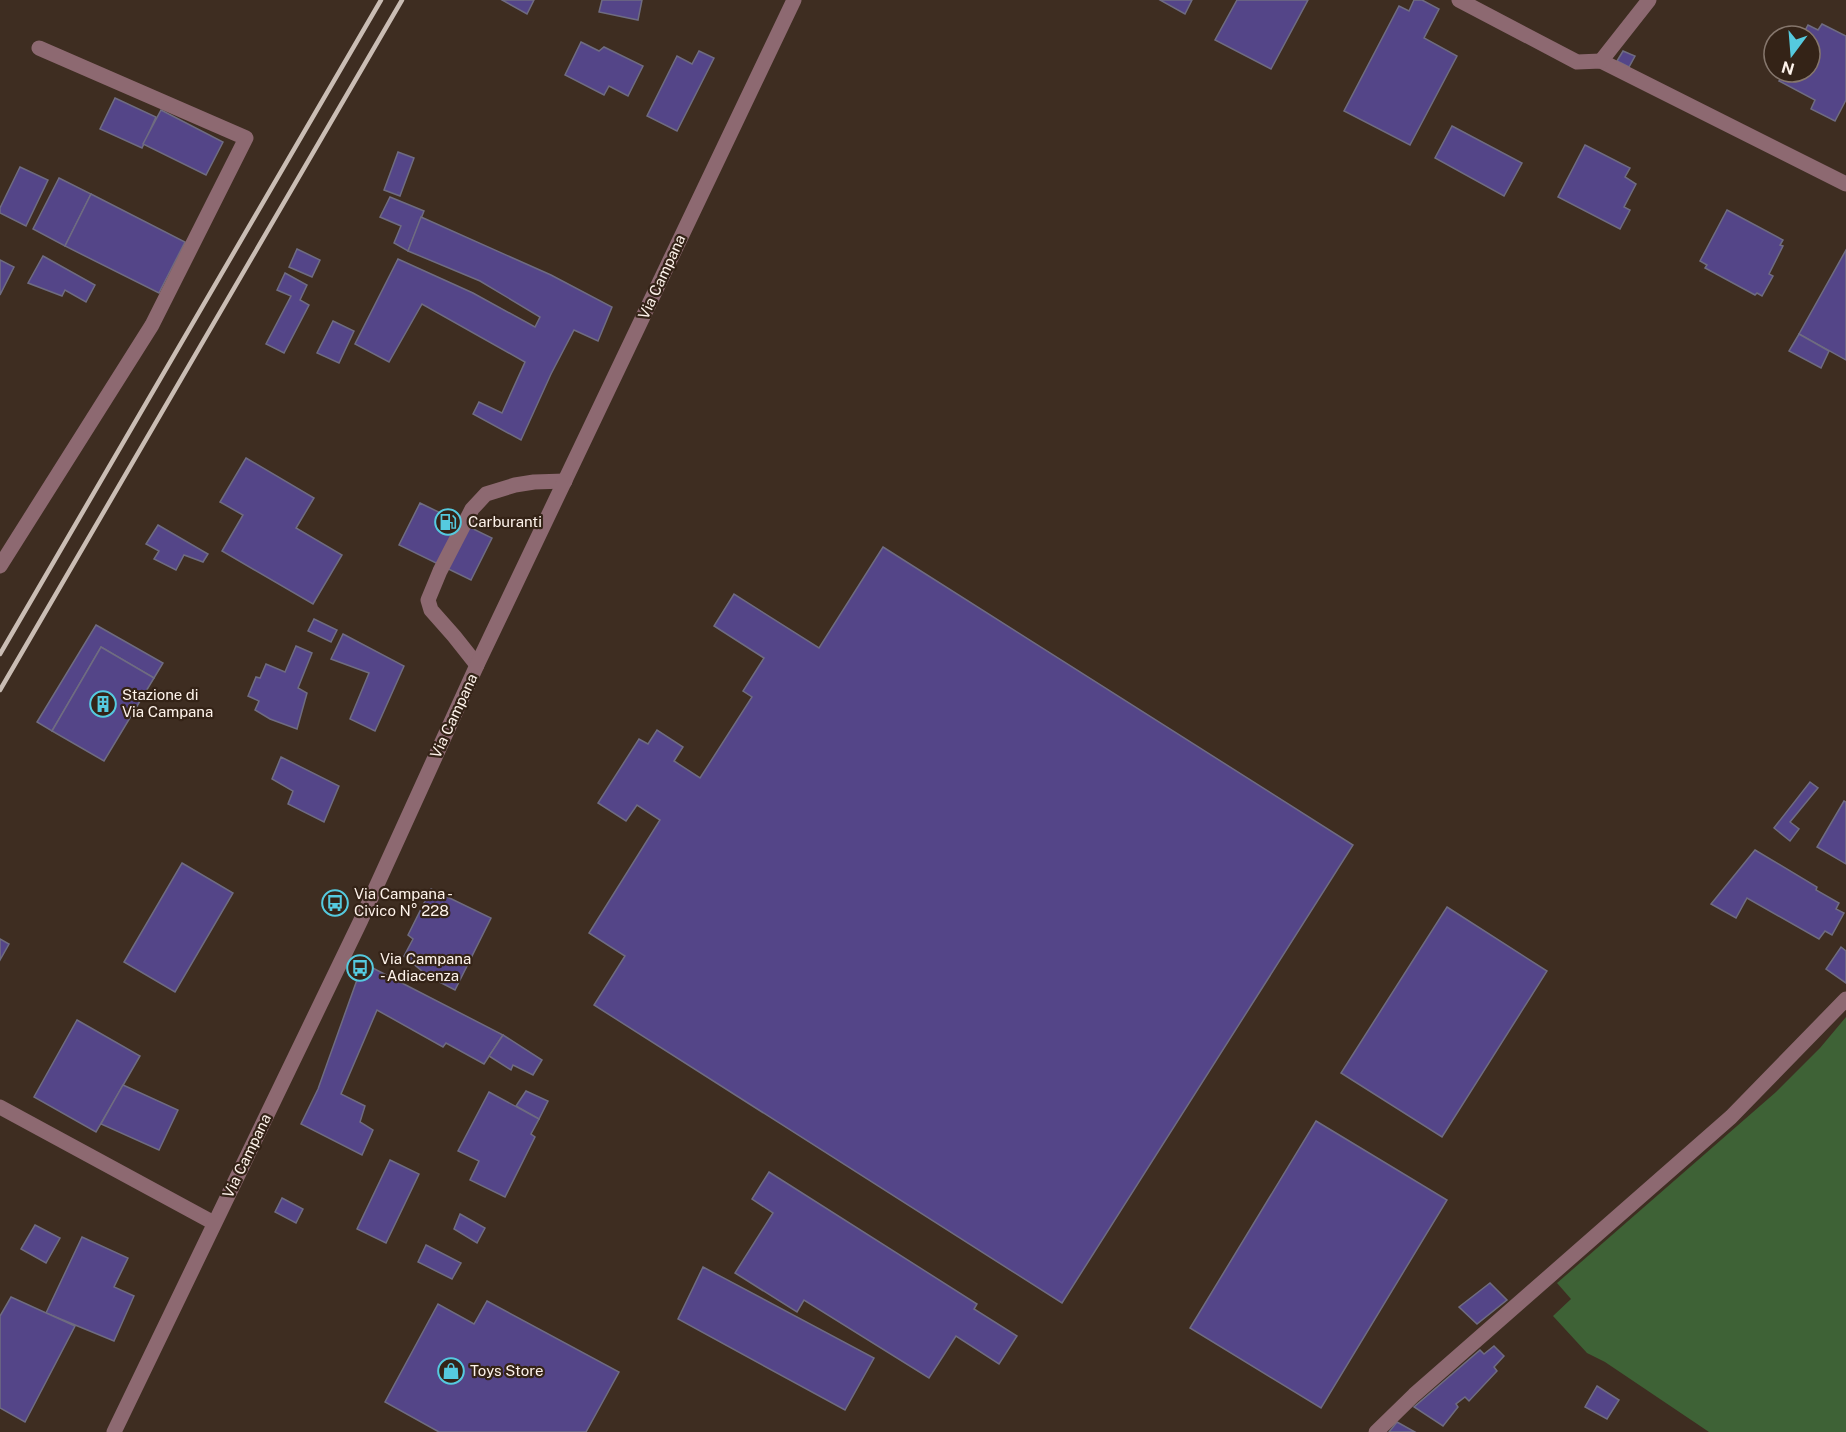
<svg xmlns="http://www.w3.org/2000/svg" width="1846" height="1432" viewBox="0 0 1846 1432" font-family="'Public Sans',sans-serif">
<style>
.green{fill:#3e6236}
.building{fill:#544588;stroke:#6f6c81;stroke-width:1.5}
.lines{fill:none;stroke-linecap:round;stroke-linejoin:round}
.minor{stroke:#8d6971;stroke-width:15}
.rail{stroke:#cabdb4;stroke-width:4.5}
.labels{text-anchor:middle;stroke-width:4.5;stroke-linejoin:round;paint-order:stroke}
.street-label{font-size:15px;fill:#fef3eb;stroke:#342317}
.poi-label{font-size:15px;fill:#fef3eb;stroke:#342317;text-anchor:start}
</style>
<rect width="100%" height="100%" fill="#3e2d21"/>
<polygon class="green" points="1846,1017 1846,1432 1709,1432 1605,1362 1587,1353 1553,1316 1571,1299 1557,1283 1776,1092 1820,1048"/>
<g class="building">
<polygon points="502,0 534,0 527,14"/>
<polygon points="602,0 642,0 638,20 599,12"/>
<polygon points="1160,0 1192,0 1185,14"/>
<polygon points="1237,0 1308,0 1271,69 1215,40"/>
<polygon points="1414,0 1422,0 1439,9 1424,38 1457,56 1410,145 1344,111 1399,6 1409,11"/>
<polygon points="1822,24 1846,36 1846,100 1835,121 1811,109 1815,100 1779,81 1784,72 1810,72 1810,36 1802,36 1808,25 1818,30"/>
<polygon points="581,42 599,51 604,47 643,66 628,96 609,86 604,95 565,75"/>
<polygon points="699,51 714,58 677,131 647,116 677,56 692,64"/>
<polygon points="1623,51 1635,56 1629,67 1617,61"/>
<polygon points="115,98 156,117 142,148 100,129"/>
<polygon points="161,110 223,142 206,175 143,144"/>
<polygon points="1452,126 1522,163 1504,196 1435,158"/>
<polygon points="1585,145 1630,168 1625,177 1636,184 1624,207 1630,210 1620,229 1558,197"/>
<polygon points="398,152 414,158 400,196 384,190"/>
<polygon points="20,167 48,180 26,226 0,213 0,208"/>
<polygon points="59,178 91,194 65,246 33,229"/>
<polygon points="91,194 185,242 159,293 65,246"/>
<polygon points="390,197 424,211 408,251 394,243 401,226 380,217"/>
<polygon points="1727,210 1783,240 1780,245 1783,246 1769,274 1773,276 1762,296 1757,293 1755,295 1705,268 1707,265 1700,261"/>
<polygon points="421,217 551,275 612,307 598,341 574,330 551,374 521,440 473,414 479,402 502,413 525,362 422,304 389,362 355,344 398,259 473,293 535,327 540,317 480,281 408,251"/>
<polygon points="297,249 320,260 312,277 289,267"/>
<polygon points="1846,250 1846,360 1799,334"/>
<polygon points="43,256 95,285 86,302 65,290 62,296 28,283"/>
<polygon points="0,260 14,267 0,295"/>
<polygon points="285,273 307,285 300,300 309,305 284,353 266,344 291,296 277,290"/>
<polygon points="333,321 354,331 339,363 317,353"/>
<polygon points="1799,334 1829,351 1821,368 1789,351"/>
<polygon points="246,458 314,498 296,528 342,555 313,604 222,551 243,515 220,502"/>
<polygon points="420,503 492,538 471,580 399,545"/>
<polygon points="158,525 208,554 203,562 184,555 176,570 154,559 159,551 146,544"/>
<polygon points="883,547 1353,845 1062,1303 594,1005 625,956 589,933 660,820 637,805 626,821 598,803 639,739 648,744 657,730 683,747 674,761 700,778 752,697 743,691 764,658 714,626 734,594 819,648"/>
<polygon points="314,619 337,630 331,642 308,631"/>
<polygon points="96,625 163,663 154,678 101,647 52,731 37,722"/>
<polygon points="343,634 404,666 375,731 350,719 369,673 331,659"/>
<polygon points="296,646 312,653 298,688 307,693 297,729 270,719 255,710 259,701 248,696 256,677 260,678 266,664 285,672"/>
<polygon points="101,647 154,678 104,761 52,731"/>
<polygon points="281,757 339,786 324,822 288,804 293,791 272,779"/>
<polygon points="1810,782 1818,788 1790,822 1799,829 1790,841 1774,828"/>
<polygon points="1844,801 1846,802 1846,864 1817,847"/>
<polygon points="1755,850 1817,887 1816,890 1839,903 1836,909 1844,913 1832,935 1825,931 1819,939 1747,898 1736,918 1711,904"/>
<polygon points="182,863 233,893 175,992 124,962"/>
<polygon points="431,889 491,918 455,990 428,976 404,956 413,939 408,935"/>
<polygon points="1447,907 1547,971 1442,1137 1341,1073"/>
<polygon points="0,939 9,944 0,960"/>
<polygon points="1841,947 1846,951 1846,983 1826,969"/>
<polygon points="363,963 503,1035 484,1064 446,1043 443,1047 377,1010 341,1094 365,1106 360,1122 373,1130 362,1155 301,1124 318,1089"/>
<polygon points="77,1020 140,1056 96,1132 34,1097"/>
<polygon points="503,1035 542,1060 533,1075 513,1065 511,1070 489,1056"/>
<polygon points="123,1085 178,1110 159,1150 101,1124"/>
<polygon points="526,1091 548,1101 539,1119 516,1106"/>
<polygon points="489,1092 539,1119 531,1134 535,1137 505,1197 470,1180 479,1161 458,1151"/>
<polygon points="1316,1121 1447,1200 1321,1408 1190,1328"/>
<polygon points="390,1160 419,1174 386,1243 357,1229"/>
<polygon points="769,1172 977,1304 974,1309 1017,1336 999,1364 956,1336 929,1378 804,1300 797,1312 735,1273 773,1213 752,1199"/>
<polygon points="282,1198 303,1209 296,1223 275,1212"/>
<polygon points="460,1214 485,1228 477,1243 454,1229"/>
<polygon points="35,1225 60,1238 46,1263 21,1249"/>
<polygon points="82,1237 128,1258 114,1287 134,1296 114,1341 46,1313"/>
<polygon points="426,1245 461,1263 452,1279 418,1262"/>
<polygon points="703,1267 874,1358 845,1410 678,1319"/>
<polygon points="1490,1283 1507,1300 1477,1324 1459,1307"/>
<polygon points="11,1297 75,1326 25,1422 0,1408 0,1316"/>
<polygon points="487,1301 619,1372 586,1432 439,1432 385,1402 438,1304 474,1324"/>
<polygon points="1494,1346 1504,1356 1494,1367 1497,1371 1469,1401 1465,1397 1456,1404 1458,1407 1443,1426 1414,1407 1480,1350 1484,1354"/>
<polygon points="1597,1386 1619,1400 1607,1419 1585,1407"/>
<polygon points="1397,1422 1415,1432 1389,1432"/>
</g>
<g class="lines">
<g class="minor">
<polyline points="1459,0 1577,62 1601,61 1846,184"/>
<polyline points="1601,61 1649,0"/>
<polyline points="0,566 152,325 246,138 39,48"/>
<polyline points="477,665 454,636 431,610 428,600 440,571 472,509 486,494 515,485 534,482 565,481"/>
<polyline points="0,1107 214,1223"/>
<polyline points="114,1432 361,920 477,665 794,0"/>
<polyline points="1376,1432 1414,1395 1731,1117 1846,999"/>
</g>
<g class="rail">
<polyline points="0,654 381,0"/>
<polyline points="0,690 402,0"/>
</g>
</g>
<defs>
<g id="fuel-ring" transform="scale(1.35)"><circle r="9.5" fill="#342317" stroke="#55cadf" stroke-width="1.5"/><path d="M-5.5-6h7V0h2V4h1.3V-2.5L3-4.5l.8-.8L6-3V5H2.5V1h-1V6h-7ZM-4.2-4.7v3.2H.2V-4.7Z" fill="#55cadf"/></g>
<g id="building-ring" transform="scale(1.35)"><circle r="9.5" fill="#342317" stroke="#55cadf" stroke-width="1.5"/><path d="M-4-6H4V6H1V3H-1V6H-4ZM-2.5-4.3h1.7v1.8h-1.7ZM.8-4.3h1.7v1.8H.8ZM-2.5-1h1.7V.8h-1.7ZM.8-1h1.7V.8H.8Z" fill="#55cadf"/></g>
<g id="bus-ring" transform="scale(1.35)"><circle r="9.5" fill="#342317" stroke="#55cadf" stroke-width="1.5"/><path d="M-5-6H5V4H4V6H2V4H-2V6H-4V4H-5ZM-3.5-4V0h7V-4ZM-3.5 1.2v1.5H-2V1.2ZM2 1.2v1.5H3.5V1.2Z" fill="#55cadf"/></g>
<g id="shop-ring" transform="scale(1.35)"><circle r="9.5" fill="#342317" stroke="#55cadf" stroke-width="1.5"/><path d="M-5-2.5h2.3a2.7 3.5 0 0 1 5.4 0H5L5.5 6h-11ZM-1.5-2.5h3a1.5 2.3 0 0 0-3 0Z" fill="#55cadf"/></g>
</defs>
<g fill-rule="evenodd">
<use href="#fuel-ring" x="448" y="522"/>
<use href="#building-ring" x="103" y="704"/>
<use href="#bus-ring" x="335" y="903"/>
<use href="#bus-ring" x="360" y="968"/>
<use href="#shop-ring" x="451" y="1371"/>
</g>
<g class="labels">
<g class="street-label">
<text transform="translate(662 277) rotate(-65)" y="5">Via Campana</text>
<text transform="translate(454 716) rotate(-65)" y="5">Via Campana</text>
<text transform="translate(247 1156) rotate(-64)" y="5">Via Campana</text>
</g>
<g class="poi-label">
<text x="468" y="527">Carburanti</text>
<text x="122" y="700">Stazione di<tspan x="122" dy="17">Via Campana</tspan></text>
<text x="354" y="899">Via Campana -<tspan x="354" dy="17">Civico N° 228</tspan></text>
<text x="380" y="964">Via Campana<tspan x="380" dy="17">- Adiacenza</tspan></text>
<text x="470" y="1376">Toys Store</text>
</g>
</g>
<g transform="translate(1792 54) rotate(196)"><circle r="28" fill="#342317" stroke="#85766c" stroke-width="1.5"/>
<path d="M0-4.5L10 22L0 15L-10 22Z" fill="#55cadf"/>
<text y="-9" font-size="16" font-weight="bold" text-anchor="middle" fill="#fef3eb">N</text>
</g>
</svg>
